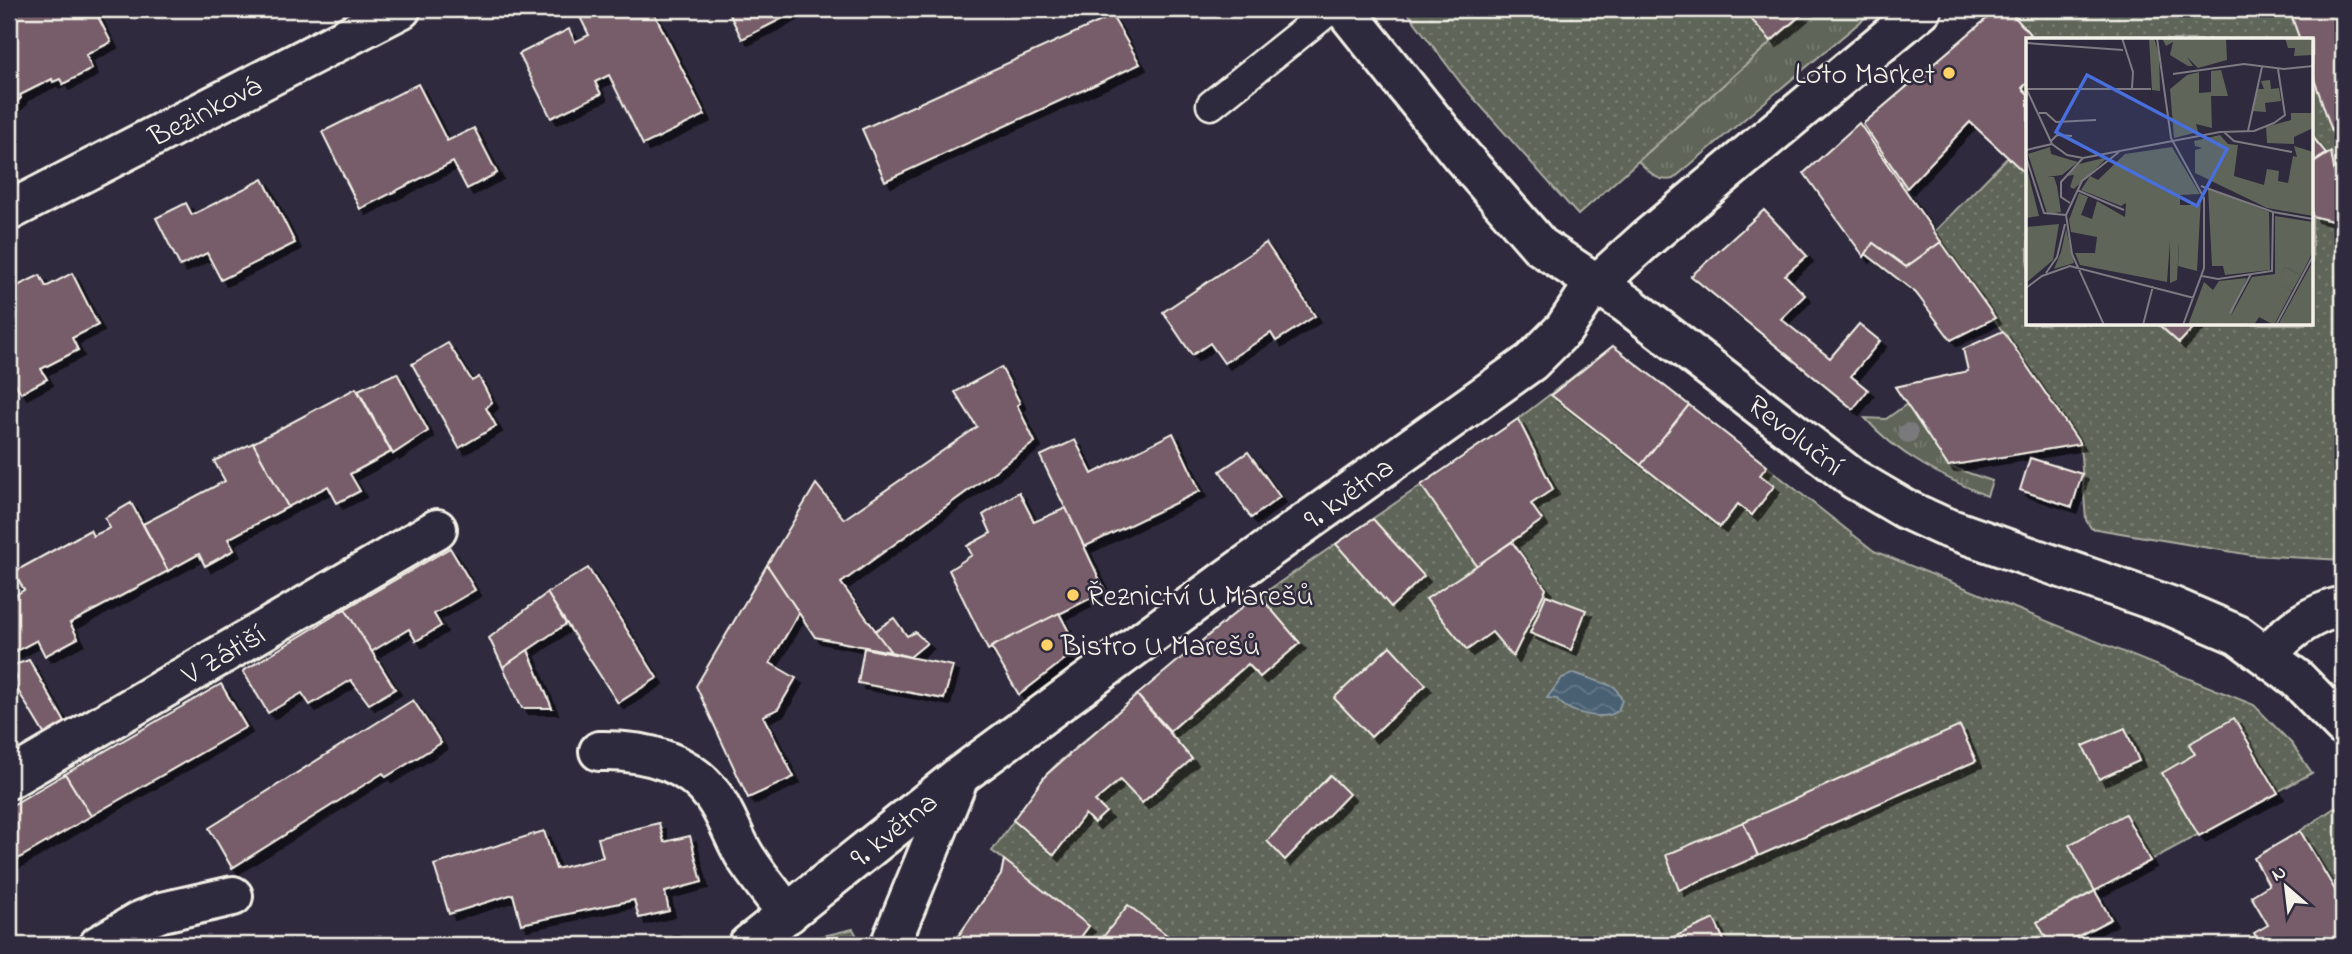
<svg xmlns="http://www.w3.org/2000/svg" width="2352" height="954" viewBox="0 0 2352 954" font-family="'Indie Flower',sans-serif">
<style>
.grass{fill:url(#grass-tufts);stroke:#aaaba0;stroke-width:2}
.garden{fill:url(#garden-dots);stroke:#aaaba0;stroke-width:2;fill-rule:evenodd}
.water{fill:url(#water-waves);stroke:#8d9aa2;stroke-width:2}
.building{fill:#765d69;stroke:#f4f1e8;stroke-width:2;filter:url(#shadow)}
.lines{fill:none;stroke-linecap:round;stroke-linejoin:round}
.service-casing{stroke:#f4f1e8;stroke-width:33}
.minor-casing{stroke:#f4f1e8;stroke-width:44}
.tertiary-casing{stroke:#f4f1e8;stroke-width:44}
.service{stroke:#2f2a3d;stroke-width:28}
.minor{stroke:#2f2a3d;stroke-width:38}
.tertiary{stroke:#2f2a3d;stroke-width:38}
.tree{fill:#7a797b}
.poi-dot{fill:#ffd166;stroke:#2f2a3d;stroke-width:2.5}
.labels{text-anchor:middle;stroke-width:5;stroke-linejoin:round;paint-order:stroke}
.poi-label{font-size:30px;fill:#f4f1e8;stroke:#2f2a3d;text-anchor:start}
.street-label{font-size:30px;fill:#f4f1e8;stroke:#2f2a3d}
.inset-road{fill:none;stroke:#7e7a81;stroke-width:2}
.view{fill:#486fdb;fill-opacity:0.15;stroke:#486fdb;stroke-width:3.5}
.inset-edge{fill:none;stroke:#f4f1e8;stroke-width:3.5}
</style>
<defs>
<pattern id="grass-tufts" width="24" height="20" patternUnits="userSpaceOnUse" patternTransform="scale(1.75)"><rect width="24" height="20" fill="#5f6558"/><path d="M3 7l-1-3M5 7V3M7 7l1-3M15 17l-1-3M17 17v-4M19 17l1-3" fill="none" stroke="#777c70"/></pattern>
<pattern id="garden-dots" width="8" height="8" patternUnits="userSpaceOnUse" patternTransform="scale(1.75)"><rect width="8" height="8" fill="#5f6558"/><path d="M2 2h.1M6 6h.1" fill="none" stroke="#777c70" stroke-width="1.8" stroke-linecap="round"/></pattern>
<pattern id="water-waves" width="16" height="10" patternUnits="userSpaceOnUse" patternTransform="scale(1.75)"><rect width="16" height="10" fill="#496073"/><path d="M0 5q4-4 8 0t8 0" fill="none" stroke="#647787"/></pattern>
<filter id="shadow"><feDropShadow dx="6" dy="6" stdDeviation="0" flood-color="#0009"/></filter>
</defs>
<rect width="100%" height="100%" fill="#2f2a3d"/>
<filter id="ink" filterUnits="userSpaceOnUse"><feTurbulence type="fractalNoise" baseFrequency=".0143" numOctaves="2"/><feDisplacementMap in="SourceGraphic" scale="14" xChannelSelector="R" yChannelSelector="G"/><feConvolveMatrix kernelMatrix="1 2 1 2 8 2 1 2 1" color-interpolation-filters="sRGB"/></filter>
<g filter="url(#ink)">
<g class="grass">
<path d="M1808,9h62l-4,8 -193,162c-16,4 -24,-8 -35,-18z"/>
<path d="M1907,404l41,62 44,15 -5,15c-44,-19 -90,-41 -122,-78l21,1z"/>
<polygon points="853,929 857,936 854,945 801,945 815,938"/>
</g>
<g class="garden">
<polygon points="1405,9 1808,9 1578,215 1463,86"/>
<path d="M1998,9h345v551l-92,-5 -160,-27 -5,-8 -6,-76 -146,-212 74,-75 -38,-35 -63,66 -44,-64zM2028,40h284v284h-284z"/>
<polygon points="1613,346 1874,551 2254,705 2292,744 2312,773 2042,919 2056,945 952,945 1001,875 1004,860 992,851 1046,775 1059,762 1258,594 1267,591 1518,419"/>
<polygon points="2336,807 2343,818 2343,906 2300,831"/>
</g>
<path class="water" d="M1574,673l41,14 7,13 -4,11c-15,11 -51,2 -61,-12l-10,-1 15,-20z"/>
<g class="building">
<polygon points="9,9 17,9 19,12 25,9 94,9 111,42 86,55 92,69 63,84 60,79 53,82 52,79 20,95 21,98 9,109"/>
<polygon points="576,9 652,9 705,115 643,145 609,75 595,82 601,94 551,118 519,54 569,29 575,42 589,35"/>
<polygon points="727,9 794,9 795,12 742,39"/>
<polygon points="1742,9 1808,9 1771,41"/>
<polygon points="1998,9 2008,9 2035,40 2028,40 2028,82 2022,88 2028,94 2028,176 1970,122 1907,188 1863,124"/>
<polygon points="2289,9 2343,9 2343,163 2312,73 2312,40 2300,40"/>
<polygon points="1112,16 1140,64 885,181 862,129"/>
<polygon points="418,84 447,141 474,128 497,173 467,189 453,162 360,209 322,132"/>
<polygon points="1859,123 1941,242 1906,267 1873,243 1864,257 1804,173"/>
<polygon points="2312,136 2326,153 2312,164"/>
<polygon points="2331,152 2338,191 2332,221 2312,216 2312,164"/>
<polygon points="263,179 295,243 221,280 207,253 180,266 156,218 186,203 192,215"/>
<polygon points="1764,210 1807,256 1785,275 1805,295 1781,319 1830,358 1859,324 1880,341 1851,376 1868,390 1853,409 1691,276"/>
<polygon points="1941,242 1995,318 1951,340 1916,293 1866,254 1873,243 1906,267"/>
<polygon points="1266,243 1315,316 1276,341 1271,333 1224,363 1210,343 1192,355 1163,312"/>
<polygon points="72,273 98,325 72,338 78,350 41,369 47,379 21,393 15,383 9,386 9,290 40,275 46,287"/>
<polygon points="2158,324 2197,324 2179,343"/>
<polygon points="2003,331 2080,444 1948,466 1895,387 1968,371 1963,349"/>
<polygon points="448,343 472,381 479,377 492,402 486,408 496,426 459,448 412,364"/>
<polygon points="1613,346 1689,405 1641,465 1551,395"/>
<polygon points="1001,367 1020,403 1017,405 1035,442 841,583 891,652 815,637 767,565 816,484 844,519 977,427 955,392"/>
<polygon points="397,373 428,431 393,454 358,390"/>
<polygon points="356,388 391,452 350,474 360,491 337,503 328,486 288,507 253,443"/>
<polygon points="1689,405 1767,466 1760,475 1774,486 1752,515 1738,504 1720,527 1641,465"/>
<polygon points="1518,419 1553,489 1531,504 1542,520 1477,566 1421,485"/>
<polygon points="1173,433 1200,491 1084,547 1040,456 1075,440 1092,474"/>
<polygon points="253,443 288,507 228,539 234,550 205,566 199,554 168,571 143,524 225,481 214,461"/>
<polygon points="1248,452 1280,497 1251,518 1220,471"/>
<polygon points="2030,458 2082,474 2072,507 2020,490"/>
<polygon points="1019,492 1034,522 1066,508 1105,591 988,650 949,570 972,555 967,546 991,533 983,515"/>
<polygon points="131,503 168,571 70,623 78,638 45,656 37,640 9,655 9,599 24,590 14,572 90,530 93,536 110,528 105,518"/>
<polygon points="1373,519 1424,576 1391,607 1336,544"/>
<polygon points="1512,542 1546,589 1513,657 1492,632 1467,650 1426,599"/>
<polygon points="450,548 475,590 434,614 441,626 416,641 409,629 371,652 345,609"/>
<polygon points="767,565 799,613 770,663 796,678 778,709 763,716 794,777 748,798 696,686"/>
<polygon points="588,568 657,678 618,703 547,593"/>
<polygon points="547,593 566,624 503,667 489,638"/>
<polygon points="1258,594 1300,643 1260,677 1248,664 1170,731 1137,695"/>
<polygon points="1546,595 1586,610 1571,650 1530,633"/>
<polygon points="345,609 395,689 369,704 351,680 310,705 302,693 268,713 243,671"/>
<polygon points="1059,613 1078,649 1019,695 991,647"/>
<polygon points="894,618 907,636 915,632 927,643 910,657 891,652 875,631"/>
<polygon points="1390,646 1426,685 1371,737 1334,698"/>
<polygon points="864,648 953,666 944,699 858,683"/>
<polygon points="528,650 552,708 522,708 503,667"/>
<polygon points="29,660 66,724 46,737 14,684 17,678 11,666"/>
<polygon points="221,684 246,727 91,816 65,774"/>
<polygon points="1137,695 1192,759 1142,803 1120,780 1095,801 1106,812 1094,823 1085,814 1054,855 1013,820 1046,775"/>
<polygon points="413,700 441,743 386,777 383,773 232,868 209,828"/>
<polygon points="2234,718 2278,793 2199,836 2162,773 2195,754 2189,744"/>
<polygon points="1960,726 1976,761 1758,856 1743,822"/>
<polygon points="2125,728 2139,761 2099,779 2083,746"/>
<polygon points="65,774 91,816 9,864 9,807"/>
<polygon points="1330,775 1349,794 1285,860 1267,841"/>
<polygon points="2125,814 2150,861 2095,891 2069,845"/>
<polygon points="1743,822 1758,856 1679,890 1666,855"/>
<polygon points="659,823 664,842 690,836 702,882 665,892 669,911 639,918 634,900 521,924 513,894 449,914 434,865 544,831 556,869 603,857 598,838"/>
<polygon points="2300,831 2341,900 2343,940 2333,945 2261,945 2254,933 2268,925 2251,896 2269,885 2254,858"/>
<polygon points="1004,860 1089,926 1075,945 952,945 1001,875"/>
<polygon points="2095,891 2111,919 2061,945 2050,945 2037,922"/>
<polygon points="1128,905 1176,942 1173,945 1116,945 1104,936"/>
<polygon points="1714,919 1726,945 1656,945"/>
</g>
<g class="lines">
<g class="service-casing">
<polyline id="service" points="1211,105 1331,9"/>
</g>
<g class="minor-casing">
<g id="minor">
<path id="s1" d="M9,211l392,-202"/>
<path d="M2268,654c22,-25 43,-40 75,-48"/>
<path d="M599,751c43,-1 88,8 115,46 13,18 20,42 32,61 13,20 28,38 42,56"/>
<path id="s2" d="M9,779l428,-250"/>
<polyline points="99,945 140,921 162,912 233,896"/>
<path id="s3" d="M748,945l210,-168 270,-199 303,-216 33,-33 26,-39 55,-50 277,-231"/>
<polyline points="890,945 957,782"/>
</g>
</g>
<g class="tertiary-casing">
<g id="tertiary">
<path id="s4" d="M1344,9l116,145 80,92 87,58 227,175 51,30 37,17 231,81 65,28 59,44 46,47"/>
</g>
</g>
<use href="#service" class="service"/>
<use href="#minor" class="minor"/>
<use href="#tertiary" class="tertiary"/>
</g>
<circle class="tree" cx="1908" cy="433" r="10"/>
</g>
<g class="poi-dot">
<circle cx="1949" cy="73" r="7"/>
<circle cx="1073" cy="595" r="7"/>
<circle cx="1047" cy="645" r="7"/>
</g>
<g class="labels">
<g class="poi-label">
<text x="1935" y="83" text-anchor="end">Loto Market</text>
<text x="1087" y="605">Řeznictví U Marešů</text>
<text x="1061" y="655">Bistro U Marešů</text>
</g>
<g class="street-label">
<text dy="10" stroke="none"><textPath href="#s1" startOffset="220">Bezinková</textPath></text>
<text dy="10" stroke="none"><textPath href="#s4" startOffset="626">Revoluční</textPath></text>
<text dy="10" stroke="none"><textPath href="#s3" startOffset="752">9. května</textPath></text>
<text dy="10" stroke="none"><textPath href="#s2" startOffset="248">V Zátiší</textPath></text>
<text dy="10" stroke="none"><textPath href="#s3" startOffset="186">9. května</textPath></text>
</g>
</g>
<g transform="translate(2026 38)">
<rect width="287" height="287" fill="#2f2a3d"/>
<path d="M123,0h5l5,16 1,37 -8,-1zM82,119l-34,32 -4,-2 4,-12 -8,1 13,-12zM40,191l8,34 -20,6 7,-17zM144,204h9l-2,38 -7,3zM259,229l16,8 -9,16 -16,-8z" fill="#5f6558"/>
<path d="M136,0h64l1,22 -29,8 -11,-11 6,9h-5l-18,-11 3,-13 -7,4zM259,0h26l2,17 -19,1 1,-8h-7zM195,32l7,26h-17l1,32 -16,-4 2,8 -24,6 -4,-49 17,-14 12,-3v21l12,-1v-21zM244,42l1,9 8,-1 2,13 -16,2 1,9 -14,-1 5,-22h7l-3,-8zM265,75h21l1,15 -19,9v7l-27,-1 -1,-16 25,-7zM194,97l8,9 10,1 -4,31 30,9 3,-16 12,2 -1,10 10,2 5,-27 4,1 -3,-11 19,6v64l-46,-8 -72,-35v-23l7,-2 -7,-2 -1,-5zM24,109l1,7 27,8 -16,13 -15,2h7l3,9 4,26 -7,1h-7l-19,-59zM146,109l28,47 -20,1v10h18l3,-8 -4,74 -19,-5 1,-24h-9l-3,40 -87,-17 -5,-12h20l2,-16 -26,-5 -2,-12 10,-27 9,4 -7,18 11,4 5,-18 28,16 1,-14 -5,3 -40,-16 9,-14 8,4 27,-26zM0,127l13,51 -13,2 1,9 32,-3 -6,36 -27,23zM182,150l61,24 1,58 -45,5 -2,-9h-11zM249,178l38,6v30l-12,23 -16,-8 -8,16 15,8 -18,34 -15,-8 -5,8h-66l16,-43 9,8 6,-9 28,-3 -16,38 21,-39 23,-3zM287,223v64h-35l29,-53z" fill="#5f6558"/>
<path class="inset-road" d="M96,0l11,34 -1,16M131,0l14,100 33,60v70l-21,57M0,5l97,7M147,36l71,-10 40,5 29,-3M0,50l26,56 15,11 16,3 137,-26 34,-1 20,-8 11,-8 -7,-46M1,51h124M13,75h7l10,9 40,-2M222,93l14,-64M198,94l10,9 58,11M25,103l6,-6 15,1M0,112l26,-6M0,119l18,56 22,2M175,148l72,26 40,7M51,152l47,20M44,165l-9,-6v-15l22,-24M20,235l11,-16 8,-33M176,238l16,3 54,-8 1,-59M0,250l16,-12 28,-10 124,32M204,275l21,-39M78,287l-32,-71 -6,-39 16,-34 37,-29M117,287l10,-39M250,287l37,-69"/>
<path class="view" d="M61,37l140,74 -30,57 -141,-74z"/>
<rect width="287" height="287" class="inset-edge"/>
</g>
<rect width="2352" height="954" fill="none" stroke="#2f2a3d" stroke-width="35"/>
<rect x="18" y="18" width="2317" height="919" fill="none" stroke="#f4f1e8" stroke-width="2.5" filter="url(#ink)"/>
<g transform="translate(2286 887) rotate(332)" stroke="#2f2a3d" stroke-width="5" paint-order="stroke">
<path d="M0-5L12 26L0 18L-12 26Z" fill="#f4f1e8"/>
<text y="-10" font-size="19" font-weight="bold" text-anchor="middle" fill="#f4f1e8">N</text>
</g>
</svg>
